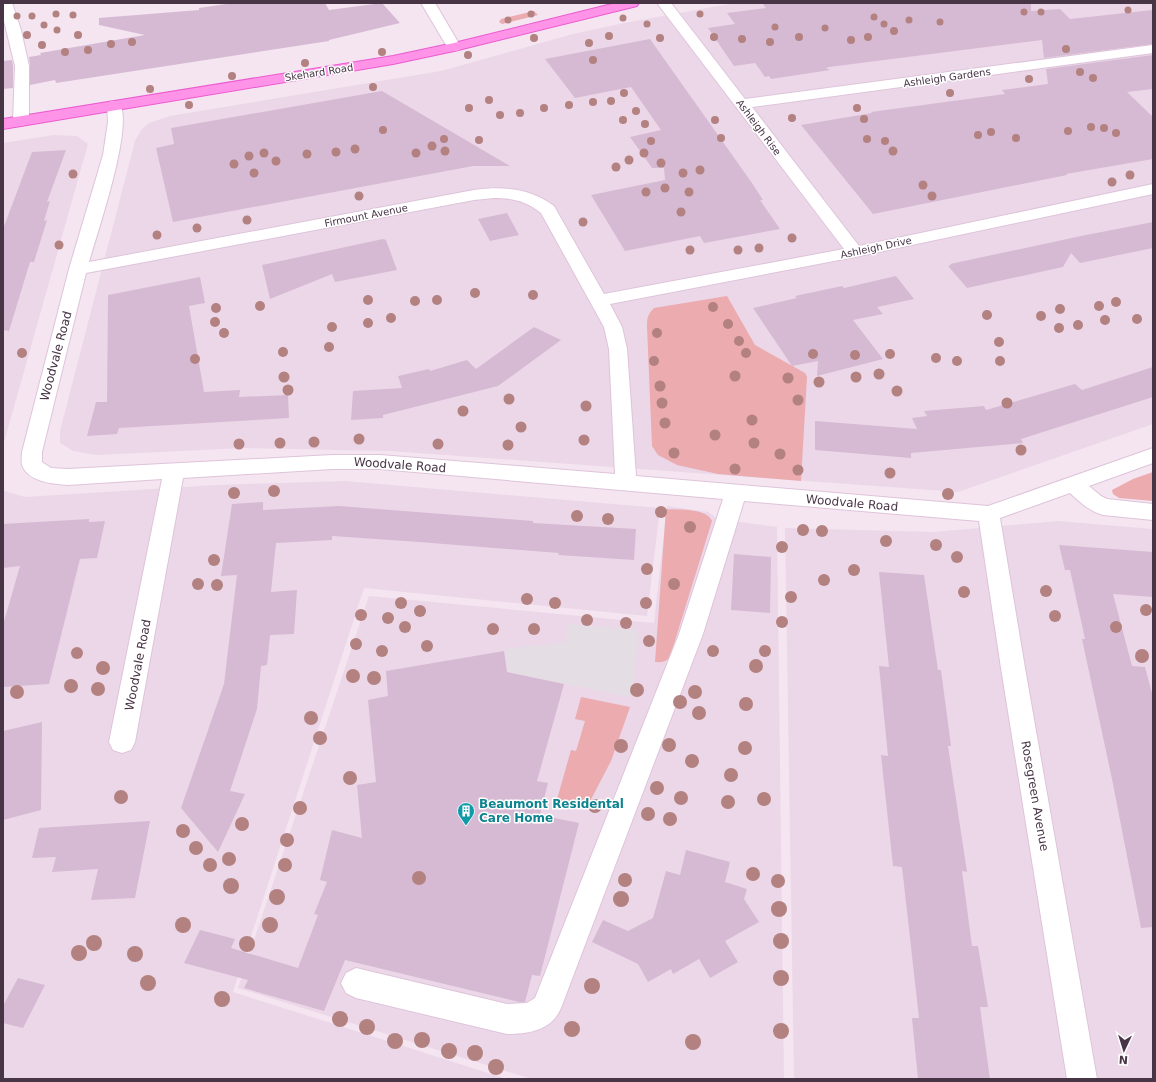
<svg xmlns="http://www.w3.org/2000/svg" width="1156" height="1082" viewBox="0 0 1156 1082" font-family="'DejaVu Sans',sans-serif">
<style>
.residential{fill:#ecd7e8}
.green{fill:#ebabaf}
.parking{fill:#e4dee4}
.building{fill:#d6bad3}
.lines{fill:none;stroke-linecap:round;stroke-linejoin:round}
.minor-casing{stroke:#dec4da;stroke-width:2}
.major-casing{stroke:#eb5ccf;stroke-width:2}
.minor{fill:#fff;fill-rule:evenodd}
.major{fill:#ff93e8;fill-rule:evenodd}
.tree{fill:#b28180}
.labels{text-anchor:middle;stroke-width:3;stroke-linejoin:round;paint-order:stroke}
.far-street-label{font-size:10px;fill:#473445;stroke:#fff}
.street-label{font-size:12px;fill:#473445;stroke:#fff}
.culture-label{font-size:12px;font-weight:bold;fill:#0d838f;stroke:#fff;text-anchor:start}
</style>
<rect width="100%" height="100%" fill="#f4e5f1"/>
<g class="residential">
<polygon points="735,3 1153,3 1153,424 958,492 390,451 245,448 96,455 73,451 60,443 60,431 135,141 141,130 149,123 170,116 441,71 573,34 624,23"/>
<polygon points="54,135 77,136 88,144 3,446 3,143"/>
<polygon points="345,481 660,508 647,616 364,588 233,992 507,1079 3,1079 3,489 5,491 25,497 216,485"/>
<polygon points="667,506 708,512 718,519 777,527 784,1079 531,1079 238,988 369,596 654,623"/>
<polygon points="1058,521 1153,529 1153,1079 794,1079 785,528 934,532"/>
</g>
<g class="green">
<polygon points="534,11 538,15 502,24 499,22 501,19"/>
<path d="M727,296l28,49 50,28 2,4 -6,104 -83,-7 -41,-9 -19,-10 -6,-9 -5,-120c0,-8 1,-12 7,-18z"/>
<polygon points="1153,472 1153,501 1119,498 1113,494 1112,490 1133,479"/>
<path d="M666,509c13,1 41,-1 46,12l-39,126c-4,12 -5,16 -18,15z"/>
<polygon points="581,697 630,707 611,761 586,809 556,803 571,750 576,751 585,721 575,719"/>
</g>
<polygon class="parking" points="568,624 638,630 635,679 630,697 508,672 505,649 566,642"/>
<g class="building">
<polygon points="233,3 325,3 329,10 382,3 400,23 329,40 329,41 56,83 55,80 30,85 30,66 29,57 41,55 40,53 145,35 99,25 99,18 199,10 199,8"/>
<polygon points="762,3 1031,3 1031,11 1060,9 1070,19 1153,10 1153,44 1044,58 1042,40 829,67 826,68 830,70 771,79 769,76 765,77 755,63 734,66 708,28 735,24 727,13 766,8"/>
<polygon points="650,39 752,183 763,200 760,200 780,229 704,243 700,236 625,251 591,195 665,180 664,168 652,168 630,137 661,130 631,87 575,98 545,59"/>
<polygon points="1153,55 1153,89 1127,92 1153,117 1153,159 1066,174 1067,175 873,214 801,125 872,113 871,112 1005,94 1002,90 1048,84 1046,69"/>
<polygon points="12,60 13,66 13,88 3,89 3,61"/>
<polygon points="382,91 510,166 473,166 173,222 156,148 174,144 171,128"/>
<polygon points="66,150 47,202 50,201 44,221 47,220 34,262 30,262 9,331 3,330 3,229 32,152"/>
<polygon points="507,213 519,235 490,241 478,219"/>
<polygon points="1153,222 1153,248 1080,263 1071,253 1063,267 967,288 948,266 951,265 950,264 1081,236"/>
<polygon points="383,239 386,240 397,270 335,282 332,274 270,299 262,265"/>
<polygon points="896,276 914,299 877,307 883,314 853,320 883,359 817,376 818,361 792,366 753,308 797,298 795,296 842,286 844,288"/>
<polygon points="200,277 205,303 189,306 204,392 240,390 239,397 288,395 289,418 119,428 117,434 87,436 96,402 107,402 108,295"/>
<polygon points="534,327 561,340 498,386 383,415 383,418 351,420 353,391 402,388 398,376 429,369 430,371 467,360 476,369"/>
<polygon points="1153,367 1153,397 1021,439 1023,443 911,453 911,458 815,450 815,421 917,429 912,418 927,416 924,411 984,406 986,410 1075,384 1082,390"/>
<polygon points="263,502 263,510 339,506 533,521 533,523 636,529 634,560 558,555 559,553 419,542 332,536 332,540 276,543 271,592 297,590 294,634 270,635 267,665 261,666 257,709 230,791 245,794 218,852 181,808 224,684 237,575 221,576 232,504"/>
<polygon points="89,519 89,522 105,521 97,558 80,559 49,684 3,687 3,625 20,566 3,568 3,524"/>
<polygon points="1059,545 1153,552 1153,597 1113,594 1132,666 1145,667 1153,697 1153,927 1141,928 1112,779 1082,639 1085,639 1070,570 1065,570"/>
<polygon points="734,554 771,557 770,613 731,610"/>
<polygon points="879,572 924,575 938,670 941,670 951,746 948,746 967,872 962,871 972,946 978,946 988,1007 980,1007 990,1079 918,1079 912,1018 919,1018 902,867 893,866 881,755 888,756 879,666 889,667"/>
<polygon points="504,651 507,672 564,684 537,781 548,783 540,815 579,823 540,976 532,975 525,1002 519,1002 345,960 324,1011 244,988 248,980 184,963 200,930 235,939 231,948 298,968 318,915 314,914 327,882 320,880 332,830 362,838 357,785 376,782 368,700 388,696 386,671"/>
<polygon points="42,722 41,810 3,820 3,731"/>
<polygon points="150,821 135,898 91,900 98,869 52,872 56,857 32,858 39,828"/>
<polygon points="686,850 730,862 725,882 747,889 744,899 759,922 725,941 738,962 710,978 699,959 673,974 671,969 648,982 638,964 592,942 603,920 628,931 653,918 666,871 680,875"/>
<polygon points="18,978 45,985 23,1028 3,1023 3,1006"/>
</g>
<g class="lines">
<g class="minor-casing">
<g id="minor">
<polygon points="3,3 12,3 21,30 29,66 29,121 26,124 21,126 16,124 13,121 15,66 3,17"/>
<polygon points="421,3 435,3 461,47 459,50 454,51 449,50"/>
<path d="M657,3h14l74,96 408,-54v8l-401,54 107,139 294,-62v10l-298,63 -245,47 12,23 5,22 9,127 352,30 165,-58v15l-64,23 12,10 6,3 46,5v16l-50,-5c-14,-4 -22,-12 -33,-22l-70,25 25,150 72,411h-30l-66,-411 -22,-147 -235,-20 -41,133 -142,374c-9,22 -32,26 -54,26l-151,-36 -10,-5 -5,-10 5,-10 10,-5 151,36 20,-1 8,-5 144,-364 44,-135 -343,-30h-48l-149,9 -48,264 -4,8 -9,3 -9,-3 -4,-8 53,-263 -94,6c-15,-1 -40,-3 -46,-20 -1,-4 0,-9 0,-13l47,-183 34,-114 5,-33 -1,-17 2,-3 5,-1 5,1c16,22 -22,131 -30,160l385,-72c29,-4 56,-2 80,16l50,88 240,-45zM494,198c18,0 32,3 47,15l63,114 5,22 6,125 -235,-19h-48l-264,14 -17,-1 -9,-6v-10l44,-179 388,-73z"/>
</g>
</g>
<g class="major-casing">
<polygon id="major" points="616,3 639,3 637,6 454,51 393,64 3,129 3,119 393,56 454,43"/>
</g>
<use href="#minor" class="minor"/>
<use href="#major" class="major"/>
</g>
<g class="tree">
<circle cx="1128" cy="10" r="3.5"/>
<circle cx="1024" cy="12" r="3.5"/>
<circle cx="1041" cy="12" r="3.5"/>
<circle cx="56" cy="14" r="3.5"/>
<circle cx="531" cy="14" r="3.5"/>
<circle cx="700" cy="14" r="3.5"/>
<circle cx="73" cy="15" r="3.5"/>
<circle cx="17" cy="16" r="3.5"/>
<circle cx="32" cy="16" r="3.5"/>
<circle cx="874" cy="17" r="3.5"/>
<circle cx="623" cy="18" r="3.5"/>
<circle cx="508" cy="20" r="3.5"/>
<circle cx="909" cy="20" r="3.5"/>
<circle cx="940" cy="22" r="3.5"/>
<circle cx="647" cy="24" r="3.5"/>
<circle cx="884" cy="24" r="3.5"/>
<circle cx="44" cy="25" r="3.5"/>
<circle cx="775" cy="27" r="3.5"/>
<circle cx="825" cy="28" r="3.5"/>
<circle cx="57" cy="30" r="3.5"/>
<circle cx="894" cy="31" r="4"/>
<circle cx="27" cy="35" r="4"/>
<circle cx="78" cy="35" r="4"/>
<circle cx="609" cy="36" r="4"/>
<circle cx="714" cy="37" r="4"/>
<circle cx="799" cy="37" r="4"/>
<circle cx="868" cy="37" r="4"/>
<circle cx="534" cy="38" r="4"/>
<circle cx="660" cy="38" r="4"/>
<circle cx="742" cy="39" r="4"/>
<circle cx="851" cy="40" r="4"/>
<circle cx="132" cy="42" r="4"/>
<circle cx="770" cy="42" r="4"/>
<circle cx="589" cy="43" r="4"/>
<circle cx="111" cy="44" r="4"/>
<circle cx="42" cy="45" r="4"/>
<circle cx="1066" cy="49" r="4"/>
<circle cx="88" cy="50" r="4"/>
<circle cx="65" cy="52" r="4"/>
<circle cx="382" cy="52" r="4"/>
<circle cx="468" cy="55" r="4"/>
<circle cx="593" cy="60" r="4"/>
<circle cx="305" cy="63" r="4"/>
<circle cx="1080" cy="72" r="4"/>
<circle cx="232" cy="76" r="4"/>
<circle cx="1093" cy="78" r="4"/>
<circle cx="1029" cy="79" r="4"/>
<circle cx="373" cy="87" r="4"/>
<circle cx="150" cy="89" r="4"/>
<circle cx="624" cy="93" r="4"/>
<circle cx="950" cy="93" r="4"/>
<circle cx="489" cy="100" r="4"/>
<circle cx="611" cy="101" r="4"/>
<circle cx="593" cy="102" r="4"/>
<circle cx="189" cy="105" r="4"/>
<circle cx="569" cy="105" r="4"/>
<circle cx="469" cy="108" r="4"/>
<circle cx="544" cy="108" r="4"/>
<circle cx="857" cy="108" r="4"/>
<circle cx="636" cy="111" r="4"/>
<circle cx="520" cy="113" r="4"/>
<circle cx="500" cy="115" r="4"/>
<circle cx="792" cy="118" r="4"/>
<circle cx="864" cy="119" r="4"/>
<circle cx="623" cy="120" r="4"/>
<circle cx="715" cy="120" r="4"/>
<circle cx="645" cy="124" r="4"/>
<circle cx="1091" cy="127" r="4"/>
<circle cx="1104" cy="128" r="4"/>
<circle cx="383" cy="130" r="4"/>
<circle cx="1068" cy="131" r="4"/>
<circle cx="991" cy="132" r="4"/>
<circle cx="1116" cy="133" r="4"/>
<circle cx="978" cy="135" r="4"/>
<circle cx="721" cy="138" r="4"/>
<circle cx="1016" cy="138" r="4"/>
<circle cx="444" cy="139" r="4"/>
<circle cx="867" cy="139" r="4"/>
<circle cx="479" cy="140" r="4"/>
<circle cx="651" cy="141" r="4"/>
<circle cx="885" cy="141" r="4"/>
<circle cx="432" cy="146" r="4.5"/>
<circle cx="355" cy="149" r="4.5"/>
<circle cx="445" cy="151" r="4.5"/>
<circle cx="893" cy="151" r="4.5"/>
<circle cx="336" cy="152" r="4.5"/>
<circle cx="264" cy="153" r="4.5"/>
<circle cx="416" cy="153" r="4.5"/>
<circle cx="644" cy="153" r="4.5"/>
<circle cx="307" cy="154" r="4.5"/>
<circle cx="249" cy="156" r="4.5"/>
<circle cx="629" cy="160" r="4.5"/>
<circle cx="276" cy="161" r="4.5"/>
<circle cx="661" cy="163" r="4.5"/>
<circle cx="234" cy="164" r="4.5"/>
<circle cx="616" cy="167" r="4.5"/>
<circle cx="700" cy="170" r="4.5"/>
<circle cx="254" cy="173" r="4.5"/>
<circle cx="683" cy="173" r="4.5"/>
<circle cx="73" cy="174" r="4.5"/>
<circle cx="1130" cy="175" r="4.5"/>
<circle cx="1112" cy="182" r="4.5"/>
<circle cx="923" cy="185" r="4.5"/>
<circle cx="665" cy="188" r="4.5"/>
<circle cx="646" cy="192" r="4.5"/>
<circle cx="689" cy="192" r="4.5"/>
<circle cx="359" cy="196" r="4.5"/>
<circle cx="932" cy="196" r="4.5"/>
<circle cx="681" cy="212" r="4.5"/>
<circle cx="247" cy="220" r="4.5"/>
<circle cx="583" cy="222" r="4.5"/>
<circle cx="197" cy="228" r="4.5"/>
<circle cx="157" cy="235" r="4.5"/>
<circle cx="792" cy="238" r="4.5"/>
<circle cx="59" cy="245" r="4.5"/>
<circle cx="759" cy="248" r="4.5"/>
<circle cx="690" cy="250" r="4.5"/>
<circle cx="738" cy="250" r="4.5"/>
<circle cx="475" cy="293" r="5"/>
<circle cx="533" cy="295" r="5"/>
<circle cx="368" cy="300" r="5"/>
<circle cx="437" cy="300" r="5"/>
<circle cx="415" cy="301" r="5"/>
<circle cx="1116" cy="302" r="5"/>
<circle cx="260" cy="306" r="5"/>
<circle cx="1099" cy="306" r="5"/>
<circle cx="713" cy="307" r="5"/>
<circle cx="216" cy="308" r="5"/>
<circle cx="1060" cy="309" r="5"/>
<circle cx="987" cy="315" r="5"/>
<circle cx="1041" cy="316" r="5"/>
<circle cx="391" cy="318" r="5"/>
<circle cx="1137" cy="319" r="5"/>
<circle cx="1105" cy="320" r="5"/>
<circle cx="215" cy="322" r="5"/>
<circle cx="368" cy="323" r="5"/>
<circle cx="728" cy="324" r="5"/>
<circle cx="1078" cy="325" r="5"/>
<circle cx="332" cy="327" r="5"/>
<circle cx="1059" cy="328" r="5"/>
<circle cx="224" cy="333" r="5"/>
<circle cx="657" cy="333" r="5"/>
<circle cx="739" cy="341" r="5"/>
<circle cx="999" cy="342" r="5"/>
<circle cx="329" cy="347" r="5"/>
<circle cx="283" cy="352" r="5"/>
<circle cx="22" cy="353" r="5"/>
<circle cx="746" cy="353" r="5"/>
<circle cx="813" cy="354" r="5"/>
<circle cx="890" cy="354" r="5"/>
<circle cx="855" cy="355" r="5"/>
<circle cx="936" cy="358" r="5"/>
<circle cx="195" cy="359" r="5"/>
<circle cx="654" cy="361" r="5"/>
<circle cx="957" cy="361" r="5"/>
<circle cx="1000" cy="361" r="5"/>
<circle cx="879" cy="374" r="5.5"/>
<circle cx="735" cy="376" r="5.5"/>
<circle cx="284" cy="377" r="5.5"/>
<circle cx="856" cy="377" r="5.5"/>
<circle cx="788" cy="378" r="5.5"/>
<circle cx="819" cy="382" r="5.5"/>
<circle cx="660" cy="386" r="5.5"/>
<circle cx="288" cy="390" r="5.5"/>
<circle cx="897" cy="391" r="5.5"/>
<circle cx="509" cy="399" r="5.5"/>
<circle cx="798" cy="400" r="5.5"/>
<circle cx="662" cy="403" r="5.5"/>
<circle cx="1007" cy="403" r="5.5"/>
<circle cx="586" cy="406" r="5.5"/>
<circle cx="463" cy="411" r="5.5"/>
<circle cx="752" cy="420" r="5.5"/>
<circle cx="665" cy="423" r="5.5"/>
<circle cx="521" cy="427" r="5.5"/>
<circle cx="715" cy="435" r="5.5"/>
<circle cx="359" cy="439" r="5.5"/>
<circle cx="584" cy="440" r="5.5"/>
<circle cx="314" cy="442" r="5.5"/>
<circle cx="280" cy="443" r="5.5"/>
<circle cx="754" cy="443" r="5.5"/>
<circle cx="239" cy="444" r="5.5"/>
<circle cx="438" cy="444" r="5.5"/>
<circle cx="508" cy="445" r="5.5"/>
<circle cx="1021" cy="450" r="5.5"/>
<circle cx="674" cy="453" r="5.5"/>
<circle cx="780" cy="454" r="5.5"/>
<circle cx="735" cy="469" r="5.5"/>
<circle cx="798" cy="470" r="5.5"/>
<circle cx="890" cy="473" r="5.5"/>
<circle cx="274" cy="491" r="6"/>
<circle cx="234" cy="493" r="6"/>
<circle cx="948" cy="494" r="6"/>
<circle cx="661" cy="512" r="6"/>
<circle cx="577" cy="516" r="6"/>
<circle cx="608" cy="519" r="6"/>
<circle cx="690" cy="527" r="6"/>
<circle cx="803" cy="530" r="6"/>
<circle cx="822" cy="531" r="6"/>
<circle cx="886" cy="541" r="6"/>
<circle cx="936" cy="545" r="6"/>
<circle cx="782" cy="547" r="6"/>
<circle cx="957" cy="557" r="6"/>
<circle cx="214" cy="560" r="6"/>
<circle cx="647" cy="569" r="6"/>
<circle cx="854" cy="570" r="6"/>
<circle cx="824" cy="580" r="6"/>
<circle cx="198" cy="584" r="6"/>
<circle cx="674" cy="584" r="6"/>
<circle cx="217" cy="585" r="6"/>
<circle cx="1046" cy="591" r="6"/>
<circle cx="964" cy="592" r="6"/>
<circle cx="791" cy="597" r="6"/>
<circle cx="527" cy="599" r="6"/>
<circle cx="401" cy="603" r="6"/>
<circle cx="555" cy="603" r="6"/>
<circle cx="646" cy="603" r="6"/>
<circle cx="1146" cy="610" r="6"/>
<circle cx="420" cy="611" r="6"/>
<circle cx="361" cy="615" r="6"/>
<circle cx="1055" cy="616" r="6"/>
<circle cx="388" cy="618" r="6"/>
<circle cx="587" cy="620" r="6"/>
<circle cx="782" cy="622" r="6"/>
<circle cx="626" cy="623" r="6"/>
<circle cx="405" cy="627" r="6"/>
<circle cx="1116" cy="627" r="6"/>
<circle cx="493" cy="629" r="6"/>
<circle cx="534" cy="629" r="6"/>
<circle cx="649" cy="641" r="6"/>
<circle cx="356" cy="644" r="6"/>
<circle cx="427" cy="646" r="6"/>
<circle cx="382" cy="651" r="6"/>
<circle cx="713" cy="651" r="6"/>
<circle cx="765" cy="651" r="6"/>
<circle cx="77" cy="653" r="6"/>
<circle cx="1142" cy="656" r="7"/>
<circle cx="756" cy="666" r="7"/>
<circle cx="103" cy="668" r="7"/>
<circle cx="353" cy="676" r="7"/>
<circle cx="374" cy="678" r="7"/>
<circle cx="71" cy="686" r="7"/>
<circle cx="98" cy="689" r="7"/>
<circle cx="637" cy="690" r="7"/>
<circle cx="17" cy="692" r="7"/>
<circle cx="695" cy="692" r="7"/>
<circle cx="680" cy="702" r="7"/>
<circle cx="746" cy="704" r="7"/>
<circle cx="699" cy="713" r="7"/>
<circle cx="311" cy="718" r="7"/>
<circle cx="320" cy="738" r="7"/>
<circle cx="669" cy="745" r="7"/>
<circle cx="621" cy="746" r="7"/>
<circle cx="745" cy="748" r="7"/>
<circle cx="692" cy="761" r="7"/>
<circle cx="731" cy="775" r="7"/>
<circle cx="350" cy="778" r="7"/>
<circle cx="657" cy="788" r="7"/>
<circle cx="121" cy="797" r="7"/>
<circle cx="681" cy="798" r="7"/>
<circle cx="764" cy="799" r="7"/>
<circle cx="728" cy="802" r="7"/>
<circle cx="595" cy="806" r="7"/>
<circle cx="300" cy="808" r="7"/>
<circle cx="648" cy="814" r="7"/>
<circle cx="670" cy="819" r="7"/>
<circle cx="242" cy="824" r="7"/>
<circle cx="183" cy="831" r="7"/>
<circle cx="287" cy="840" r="7"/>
<circle cx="196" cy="848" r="7"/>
<circle cx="229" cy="859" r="7"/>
<circle cx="210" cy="865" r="7"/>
<circle cx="285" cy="865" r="7"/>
<circle cx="753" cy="874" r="7"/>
<circle cx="419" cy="878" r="7"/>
<circle cx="625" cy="880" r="7"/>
<circle cx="778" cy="881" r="7"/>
<circle cx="231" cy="886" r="8"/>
<circle cx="277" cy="897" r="8"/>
<circle cx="621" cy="899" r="8"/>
<circle cx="779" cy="909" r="8"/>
<circle cx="183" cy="925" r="8"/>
<circle cx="270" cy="925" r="8"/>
<circle cx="781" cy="941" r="8"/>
<circle cx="94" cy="943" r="8"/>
<circle cx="247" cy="944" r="8"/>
<circle cx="79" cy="953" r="8"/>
<circle cx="135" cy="954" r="8"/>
<circle cx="781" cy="978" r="8"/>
<circle cx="148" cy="983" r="8"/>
<circle cx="592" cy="986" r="8"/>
<circle cx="222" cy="999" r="8"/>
<circle cx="340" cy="1019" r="8"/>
<circle cx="367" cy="1027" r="8"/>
<circle cx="572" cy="1029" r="8"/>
<circle cx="781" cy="1031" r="8"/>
<circle cx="422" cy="1040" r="8"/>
<circle cx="395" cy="1041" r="8"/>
<circle cx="693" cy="1042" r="8"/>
<circle cx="449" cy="1051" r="8"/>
<circle cx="475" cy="1053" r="8"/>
<circle cx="496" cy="1067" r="8"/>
</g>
<defs>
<g id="building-pin" transform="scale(0.9)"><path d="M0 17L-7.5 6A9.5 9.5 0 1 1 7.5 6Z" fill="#0f9aa8" stroke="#fff"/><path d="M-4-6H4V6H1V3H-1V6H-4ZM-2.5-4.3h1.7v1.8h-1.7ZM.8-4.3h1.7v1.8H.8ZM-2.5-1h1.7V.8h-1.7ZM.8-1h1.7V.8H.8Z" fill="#fff"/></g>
</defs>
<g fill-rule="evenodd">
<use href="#building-pin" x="466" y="811"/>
</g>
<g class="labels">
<g class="far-street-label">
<text transform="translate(319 72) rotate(-9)" y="4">Skehard Road</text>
<text transform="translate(947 77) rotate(-8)" y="4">Ashleigh Gardens</text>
<text transform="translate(759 127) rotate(53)" y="4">Ashleigh Rise</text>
<text transform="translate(366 215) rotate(-11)" y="4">Firmount Avenue</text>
<text transform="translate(876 247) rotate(-12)" y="4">Ashleigh Drive</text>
</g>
<g class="street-label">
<text transform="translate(56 356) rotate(-75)" y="4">Woodvale Road</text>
<text transform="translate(400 465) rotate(4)" y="4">Woodvale Road</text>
<text transform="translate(852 503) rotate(5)" y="4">Woodvale Road</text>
<text transform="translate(138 665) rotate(-79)" y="4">Woodvale Road</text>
<text transform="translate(1035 796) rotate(80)" y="4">Rosegreen Avenue</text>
</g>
<g class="culture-label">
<text x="479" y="808">Beaumont Residental<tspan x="479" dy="14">Care Home</tspan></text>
</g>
</g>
<rect width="1156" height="1082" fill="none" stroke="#473445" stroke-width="8"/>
<g transform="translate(1124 1050) rotate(184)" stroke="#ffffff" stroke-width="3" paint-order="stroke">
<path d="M0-3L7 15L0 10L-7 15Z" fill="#473445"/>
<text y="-6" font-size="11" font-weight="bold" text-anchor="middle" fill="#473445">N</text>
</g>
</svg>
